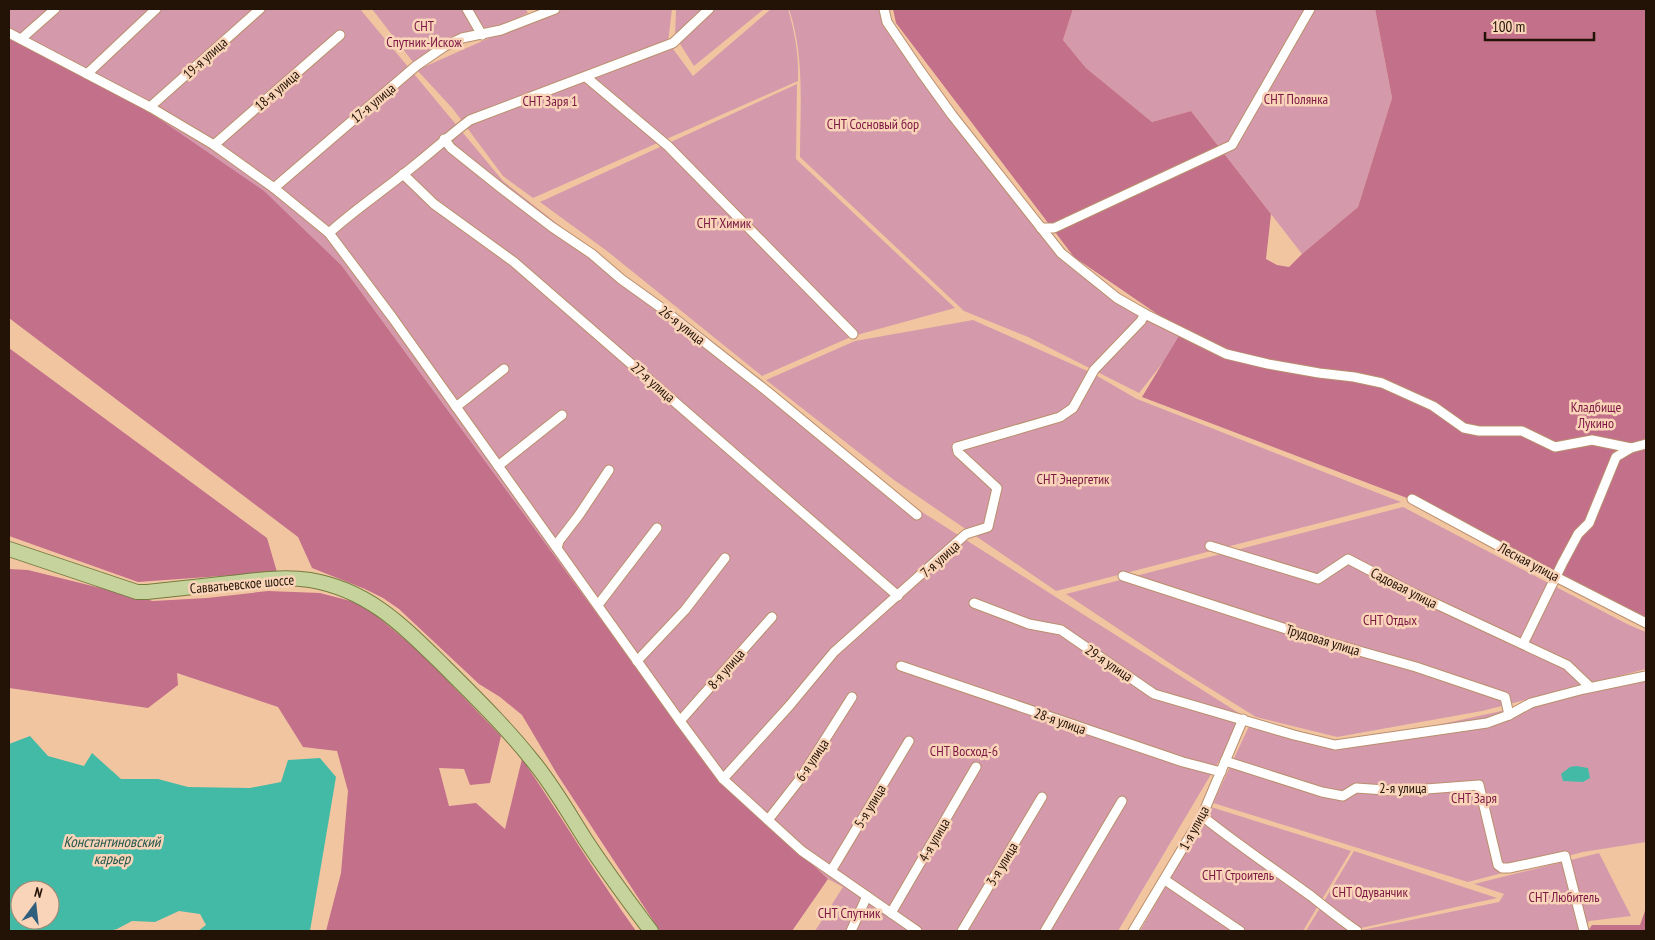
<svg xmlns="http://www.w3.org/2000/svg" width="1655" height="940" viewBox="0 0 1655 940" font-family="'PT Sans Narrow',sans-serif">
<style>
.green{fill:#d49aab}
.forest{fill:#c3708b}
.water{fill:#43baa6;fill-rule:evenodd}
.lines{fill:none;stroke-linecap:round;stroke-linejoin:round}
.minor-casing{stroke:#ba8f6d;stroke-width:11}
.primary-casing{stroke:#757c3e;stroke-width:16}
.minor{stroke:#fff;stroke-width:9}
.primary{stroke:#c7d39d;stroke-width:14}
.labels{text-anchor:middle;stroke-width:5;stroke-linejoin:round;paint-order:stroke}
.park-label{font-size:14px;fill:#7d1744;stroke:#f9d4b8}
.street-label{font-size:14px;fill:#231306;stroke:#f9d4b8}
.water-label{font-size:15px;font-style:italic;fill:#26584e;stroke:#f9d4b8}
</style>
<rect width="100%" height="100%" fill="#f2c5a1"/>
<g class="green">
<polygon points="9,9 360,9 503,181 922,512 1245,717 1118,931 815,931 843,887 828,879 710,768 342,266 9,37"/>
<polygon points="372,9 526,9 528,13 416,66"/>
<path d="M561,9h111l-4,33 25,34 78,-67h17c7,24 11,47 10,72l-265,117 -30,-22 -50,-67 -36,-39 79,-35z"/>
<polygon points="676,9 764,9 694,66 675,36"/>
<path d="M789,9h96l3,11 172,238 124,78 -45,57 -111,-56 -64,-26 -164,-154c0,-50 5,-100 -11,-148z"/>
<polygon points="1073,9 1375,9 1392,98 1358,207 1302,254 1191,111 1152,122 1086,68 1063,40"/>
<polygon points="797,84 796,159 955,308 853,336 762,376 607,251 540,202"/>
<polygon points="973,320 1092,373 1137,399 1401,502 1056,591 894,480 766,380 855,341"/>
<polygon points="1403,507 1629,625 1646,632 1646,669 1482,711 1337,737 1256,717 1177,668 1066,594"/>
<polygon points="1646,679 1646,842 1583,852 1468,882 1213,803 1251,722 1347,745"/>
<polygon points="1211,807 1351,851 1303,931 1140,931"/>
<polygon points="1354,851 1497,898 1352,930 1351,931 1306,931"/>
<polygon points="1599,853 1631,916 1589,921 1583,931 1357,931 1499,902 1504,894 1474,884"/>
</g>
<g class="forest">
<polygon points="893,9 1073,9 1063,40 1086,68 1152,122 1191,111 1271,214 1266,259 1277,265 1289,267 1302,254 1358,207 1392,98 1375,9 1646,9 1646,622 1578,591 1407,498 1142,397 1182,331 1074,257 896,23"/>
<polygon points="9,37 142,107 264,191 342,266 710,768 828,879 792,931 660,931 557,774 522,715 500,697 479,684 399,609 383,598 365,589 312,568 298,537 9,318"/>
<polygon points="9,348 267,538 277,572 138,582 9,536"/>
<path d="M9,569l19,1 125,31 54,-3 61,-7 52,2 42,11 57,47 82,85 -11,47 -20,2 -6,-16 -25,-1 10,38 27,-3 29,26 17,-70c39,57 74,116 114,172h-310l15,-58 7,-82 -11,-40 -34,-4 -25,-40 -101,-34 1,12 -30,23 -139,-20z"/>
<polygon points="1646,908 1646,931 1588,931 1592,925 1640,925"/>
</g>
<g class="water">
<path d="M30,736l18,20 36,10 8,-13 29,26h37l30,8 62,1 31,-6 7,-22 32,-2 16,19 -26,154h-112l8,-6 -6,-11 -21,-3 -24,11 -23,-1 -15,8 -8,2h-100v-187zM20,890h30v30h-30z"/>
<polygon points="1576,766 1588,768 1590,778 1583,782 1563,781 1561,774 1570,767"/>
</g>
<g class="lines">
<g class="minor-casing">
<g id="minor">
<polyline points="467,9 482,35"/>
<polyline points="884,9 887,22 921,72 952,115 1061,253 1117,298 1145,314 1226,354 1268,364 1319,373 1354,377 1382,383 1433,406 1464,428 1479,431 1522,431 1555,447 1592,440 1631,448"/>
<polyline points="9,33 150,107 214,145 274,188 329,233 392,317 680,721 723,779 802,851 917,931"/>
<polyline points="21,39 55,9"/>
<polyline points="87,74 156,9"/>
<polyline points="586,77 668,146 853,334"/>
<polyline points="150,107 260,9"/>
<polyline points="444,139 451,148 501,188 552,227 592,254 621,279 660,307 768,392 917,515"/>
<polyline points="214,145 340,35"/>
<polyline points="403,174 434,204 514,262 898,596"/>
<polyline points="274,188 416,66 445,46 462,38 501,30 555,9"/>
<polyline points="1041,228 1054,228 1232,145 1310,9"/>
<path d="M329,233c23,-21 48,-38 72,-57 24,-18 45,-38 69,-56l203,-77 36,-34"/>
<polyline points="456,407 504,369"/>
<polyline points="498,466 562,415"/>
<polyline points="1412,499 1556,577 1646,623"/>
<polyline points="1210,546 1318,579 1348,559 1415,594 1567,665 1590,687"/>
<polyline points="557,548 559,541 579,515 609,470"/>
<polyline points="1123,576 1320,640 1416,667 1505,697 1509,715"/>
<polyline points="974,603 1029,624 1061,630 1154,694 1294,735 1335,745 1487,723 1509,715 1531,703 1584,689 1646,676"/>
<polyline points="598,605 657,528"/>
<polyline points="1523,644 1563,562 1578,534 1589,523 1616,457 1631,448 1646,444"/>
<polyline points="637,661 685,610 725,558"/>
<polyline points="901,666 1183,762 1221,772"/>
<polyline points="680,721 772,617"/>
<polyline points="1225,761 1322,792 1343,796 1356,788 1400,791 1479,785 1498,865 1502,868 1509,868 1565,856 1584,931"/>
<polyline points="723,779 790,705 834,652 966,534 988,527 997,488 958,452 957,447 1060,417 1073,408 1094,370 1141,321 1145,314"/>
<path d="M1202,816c35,28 72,53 109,80 15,12 30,24 46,35"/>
<polyline points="768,820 800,779 852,697"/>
<polyline points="831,871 909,741"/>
<polyline points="1165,880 1240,931"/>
<polyline points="891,913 976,767"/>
<polyline points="851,931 867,896"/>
<polyline points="962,931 1042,797"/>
<polyline points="1045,931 1122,801"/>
<polyline points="1133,931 1202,816 1243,719"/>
</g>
</g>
<g class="primary-casing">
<path id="primary" d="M9,549l128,43h10c28,-3 56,-6 83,-9 26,-3 53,-7 80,-3 59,10 93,46 134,86 30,30 61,60 88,94 21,25 37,54 55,82 20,30 42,60 64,89"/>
</g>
<use href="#minor" class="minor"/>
<use href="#primary" class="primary"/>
</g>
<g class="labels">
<g class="park-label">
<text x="424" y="31">СНТ<tspan x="424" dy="16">Спутник-Искож</tspan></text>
<text x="1296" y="104">СНТ Полянка</text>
<text x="550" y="106">СНТ Заря 1</text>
<text x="873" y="129">СНТ Сосновый бор</text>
<text x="724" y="228">СНТ Химик</text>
<text x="1596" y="412">Кладбище<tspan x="1596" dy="16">Лукино</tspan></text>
<text x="1073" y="484">СНТ Энергетик</text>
<text x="1390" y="625">СНТ Отдых</text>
<text x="964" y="756">СНТ Восход-6</text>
<text x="1474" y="803">СНТ Заря</text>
<text x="1238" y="880">СНТ Строитель</text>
<text x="1370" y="897">СНТ Одуванчик</text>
<text x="1564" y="902">СНТ Любитель</text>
<text x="849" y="918">СНТ Спутник</text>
</g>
<g class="street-label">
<text transform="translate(205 58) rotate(-42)" y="5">19-я улица</text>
<text transform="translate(277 90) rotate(-41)" y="5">18-я улица</text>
<text transform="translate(373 103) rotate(-40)" y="5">17-я улица</text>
<text transform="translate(682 325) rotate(38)" y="5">26-я улица</text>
<text transform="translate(653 382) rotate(41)" y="5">27-я улица</text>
<text transform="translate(940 559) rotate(-42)" y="5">7-я улица</text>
<text transform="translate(1529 562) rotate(28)" y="5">Лесная улица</text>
<text transform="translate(242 584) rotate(-5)" y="5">Савватьевское шоссе</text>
<text transform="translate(1404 588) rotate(27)" y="5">Садовая улица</text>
<text transform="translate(1323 640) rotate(17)" y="5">Трудовая улица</text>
<text transform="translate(1109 663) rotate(34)" y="5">29-я улица</text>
<text transform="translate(726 669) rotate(-49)" y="5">8-я улица</text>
<text transform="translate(1060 721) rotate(19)" y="5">28-я улица</text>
<text transform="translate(812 760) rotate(-56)" y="5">6-я улица</text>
<text x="1403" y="793">2-я улица</text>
<text transform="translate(870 806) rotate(-59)" y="5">5-я улица</text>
<text transform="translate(1194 828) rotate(-62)" y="5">1-я улица</text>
<text transform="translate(934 840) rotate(-60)" y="5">4-я улица</text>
<text transform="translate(1002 864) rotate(-59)" y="5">3-я улица</text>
</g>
<g class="water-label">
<text x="112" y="847">Константиновский<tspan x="112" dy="17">карьер</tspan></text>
</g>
</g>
<rect width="1655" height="940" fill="none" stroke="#231306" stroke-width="20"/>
<g transform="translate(35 905) rotate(15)"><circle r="24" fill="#f9d4b8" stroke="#a38771"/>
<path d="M0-4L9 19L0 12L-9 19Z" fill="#305f7e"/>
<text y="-8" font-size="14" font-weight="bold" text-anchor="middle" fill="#231306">N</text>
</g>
<path d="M1485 32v8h109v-8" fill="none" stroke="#231306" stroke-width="2.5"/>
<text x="1492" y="32" font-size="15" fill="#231306" stroke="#f9d4b8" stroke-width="4" paint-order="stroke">100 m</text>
</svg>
